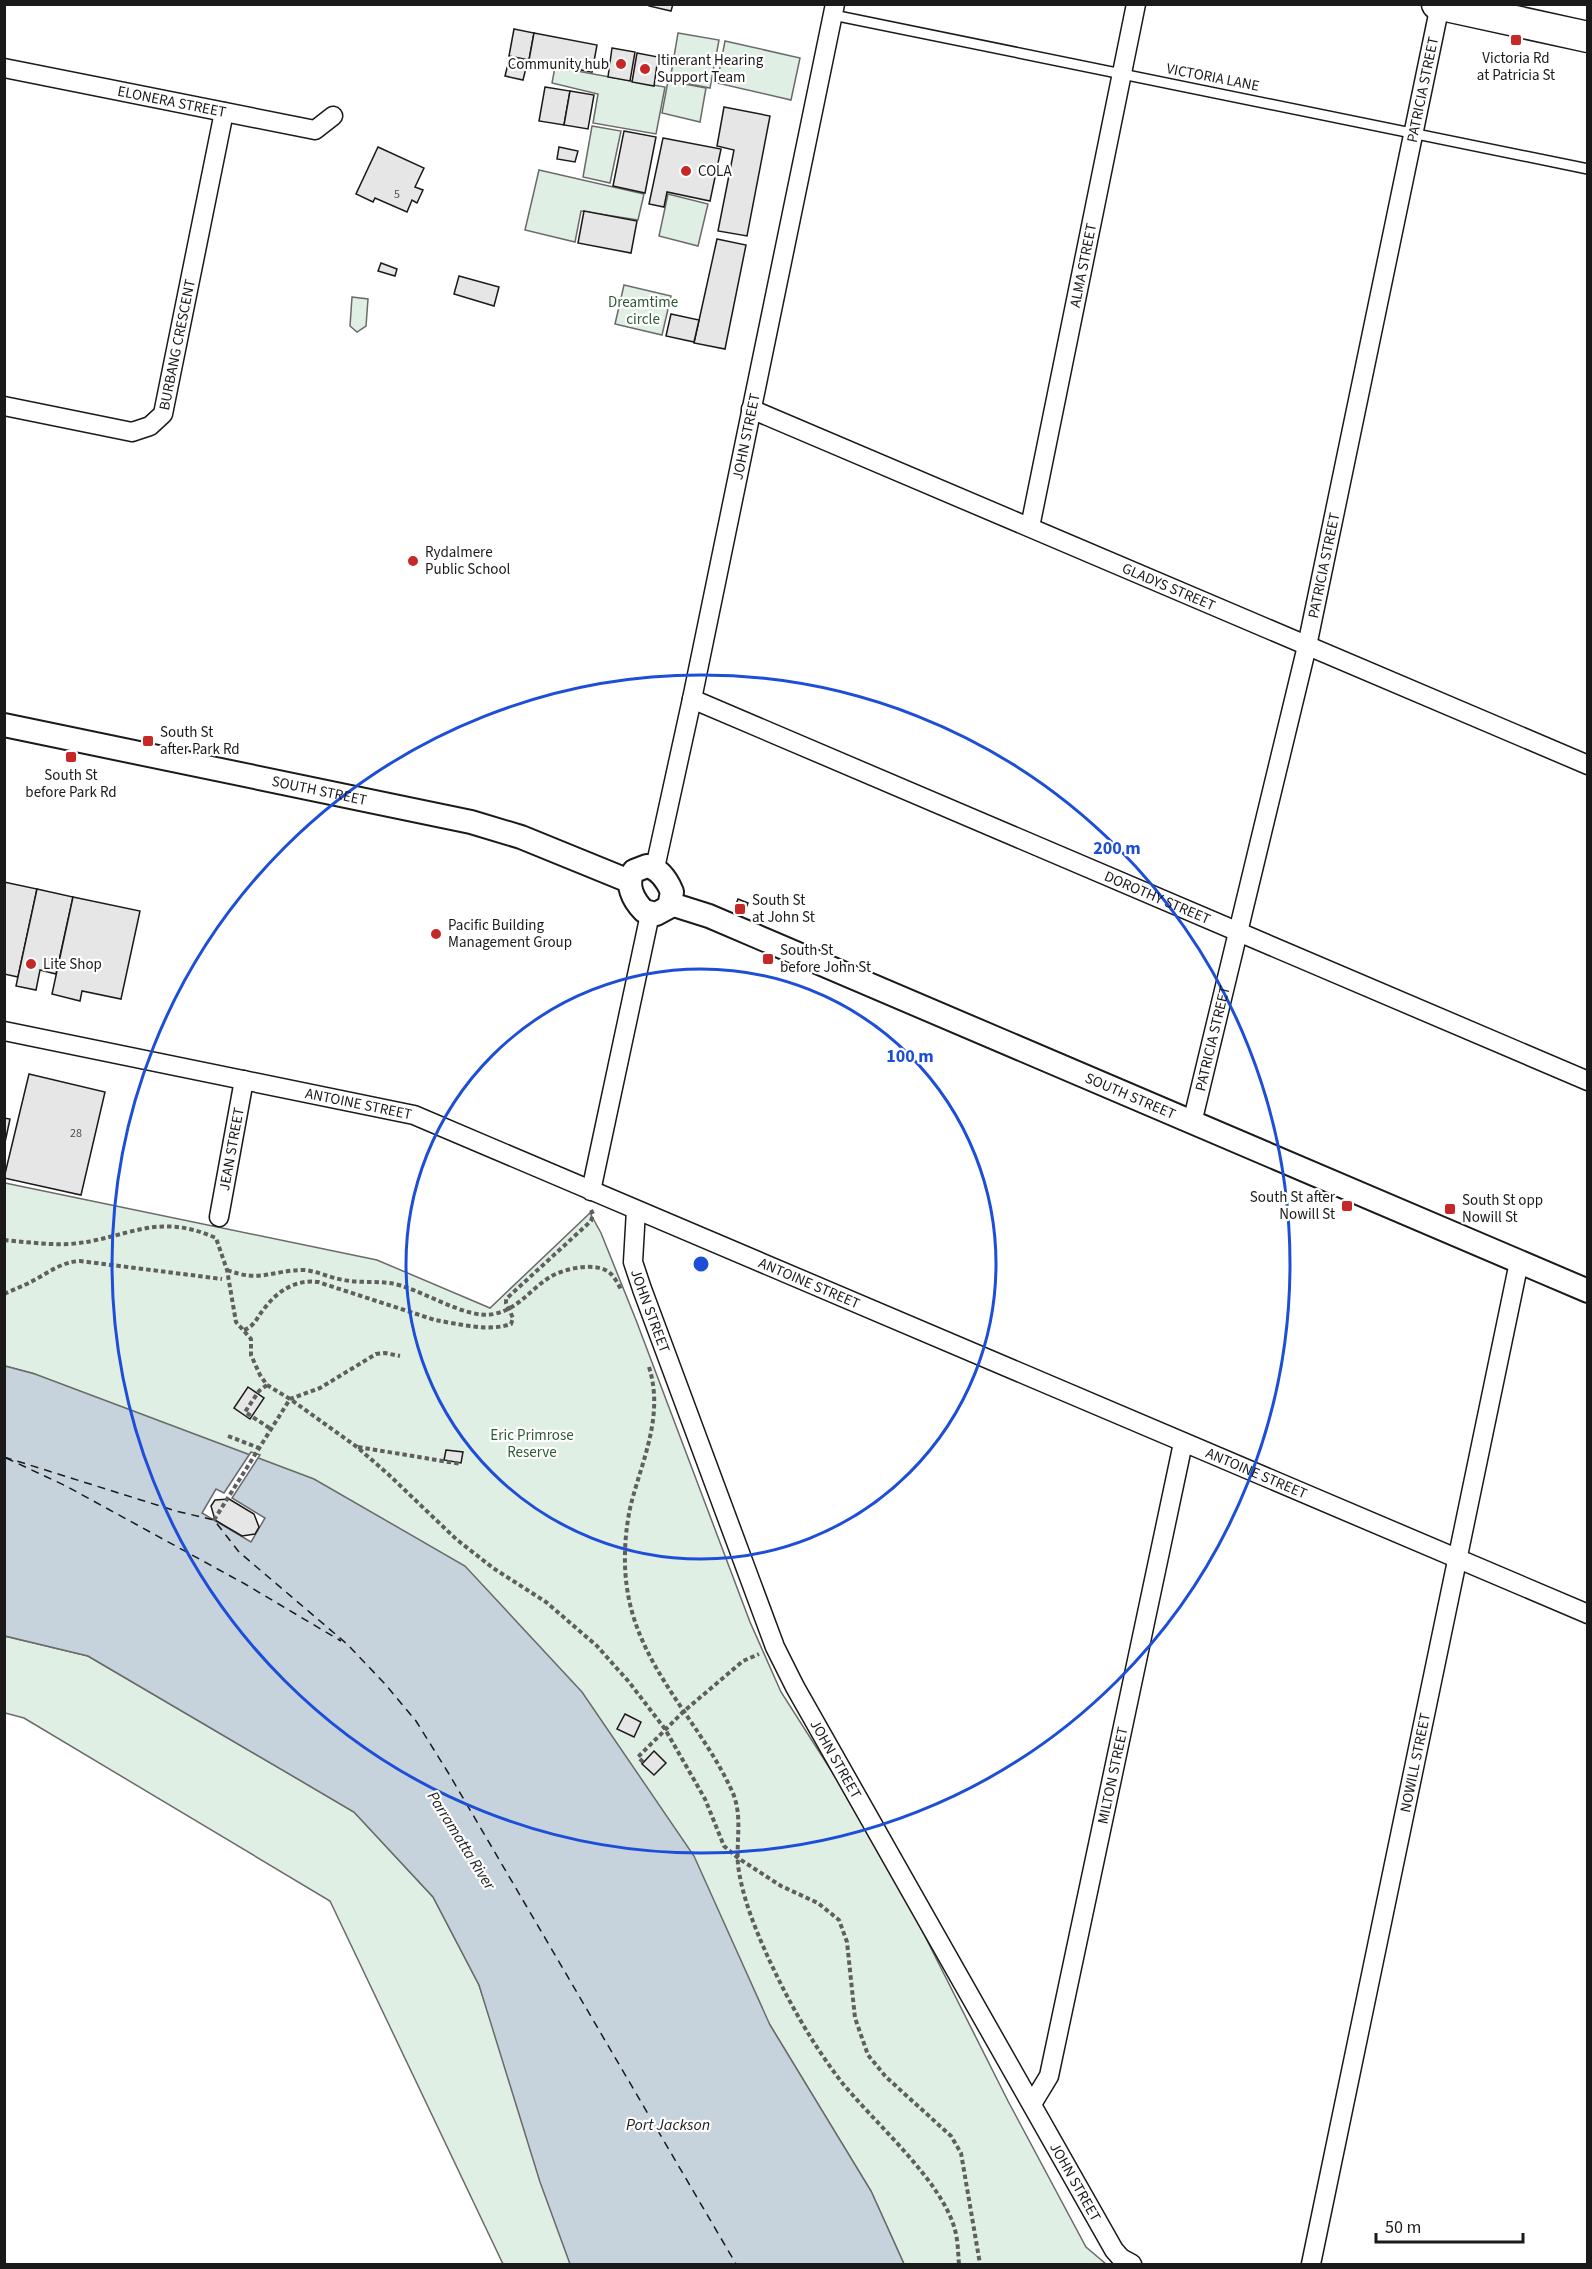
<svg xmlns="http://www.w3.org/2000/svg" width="1592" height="2269" viewBox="0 0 1592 2269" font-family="'Source Sans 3',sans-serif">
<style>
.green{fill:#e0efe3;stroke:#6a6a6a;stroke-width:1.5}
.water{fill:#c6d2dc;stroke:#6a6a6a;stroke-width:1.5}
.pier{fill:#fff;stroke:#6a6a6a;stroke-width:1.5}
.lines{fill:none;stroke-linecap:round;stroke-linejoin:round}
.ferry{stroke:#1a1a1a;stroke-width:1.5;stroke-dasharray:8 6;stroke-linecap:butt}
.building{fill:#e6e6e6;stroke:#1a1a1a;stroke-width:1.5}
.service-casing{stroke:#1a1a1a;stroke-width:12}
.minor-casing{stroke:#1a1a1a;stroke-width:21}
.tertiary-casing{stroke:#1a1a1a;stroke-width:26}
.trunk-casing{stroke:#1a1a1a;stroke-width:33}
.path{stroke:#5f5f5f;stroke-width:4;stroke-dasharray:4.5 3;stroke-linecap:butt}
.service{stroke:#fff;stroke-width:9}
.minor{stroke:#fff;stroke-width:18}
.tertiary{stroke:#fff;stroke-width:22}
.trunk{stroke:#fff;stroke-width:30}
.ring{fill:none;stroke:#1d4ed8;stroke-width:3}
.poi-dot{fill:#c62828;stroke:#fff;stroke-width:2}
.labels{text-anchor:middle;stroke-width:4.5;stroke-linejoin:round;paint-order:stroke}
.number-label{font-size:12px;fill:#4d4d4d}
.poi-label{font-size:15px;fill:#1a1a1a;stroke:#fff;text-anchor:start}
.street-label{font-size:15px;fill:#1a1a1a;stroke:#fff}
.park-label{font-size:15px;fill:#2b5a34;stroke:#fff}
.water-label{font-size:16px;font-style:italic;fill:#1a1a1a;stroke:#fff}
.centre{fill:#1d4ed8;stroke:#fff;stroke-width:3}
.ring-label{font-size:18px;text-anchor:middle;font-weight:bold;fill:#1d4ed8;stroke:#fff;stroke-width:4.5;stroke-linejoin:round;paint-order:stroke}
</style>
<rect width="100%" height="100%" fill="#fff"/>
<g class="green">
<polygon points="678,33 719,40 710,88 670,80"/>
<polygon points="725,41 800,58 791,100 717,83"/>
<polygon points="555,67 665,87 656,134 593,123 598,94 552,83"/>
<polygon points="668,81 706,88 700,122 662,113"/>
<polygon points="592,126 621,131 610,183 583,177"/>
<polygon points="539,170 644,194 638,220 581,211 575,242 525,230"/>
<polygon points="668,194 708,204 698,246 659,236"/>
<polygon points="624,285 671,296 662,335 615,324"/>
<polygon points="352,297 368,299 366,326 357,332 350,326"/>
<polygon points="5,1183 377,1260 490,1308 590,1213 601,1233 636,1320 750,1622 781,1692 880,1847 1008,2101 1086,2247 1106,2264 904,2264 871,2191 770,2025 35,1374 5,1366"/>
<polygon points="4,1636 88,1656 354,1812 433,1897 479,1985 572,2264 503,2264 330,1901 24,1718 5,1713"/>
</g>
<polygon class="water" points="5,1366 35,1374 314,1479 465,1566 582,1692 694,1856 770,2025 871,2191 904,2264 570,2264 540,2182 479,1985 433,1897 354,1812 88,1656 5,1636"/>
<polygon class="pier" points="251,1452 260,1455 232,1498 265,1518 251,1542 202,1513 216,1489 224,1493"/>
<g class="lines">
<g class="ferry">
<polyline points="4,1457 176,1511 214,1520 239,1552 347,1644 385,1684 416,1721 449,1774 736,2264"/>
<polyline points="6,1458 66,1486 245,1584 341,1641"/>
</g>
</g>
<g class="building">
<polygon points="649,4 673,4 671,11 649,6"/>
<polygon points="514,29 534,33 529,60 509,56"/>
<polygon points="534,33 597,45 592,72 529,60"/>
<polygon points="612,48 635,52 630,81 608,77"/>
<polygon points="637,53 658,57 654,86 632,82"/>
<polygon points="508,64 526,68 523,80 505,76"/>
<polygon points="545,87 570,91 564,125 539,121"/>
<polygon points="570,91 594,95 588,129 564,125"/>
<polygon points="724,107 770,116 747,236 718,231 734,150 717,146"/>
<polygon points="624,131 656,137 645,193 613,186"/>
<polygon points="663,138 721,149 710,201 667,192 664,207 649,204"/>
<polygon points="378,147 424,168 415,187 423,190 417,203 412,200 407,212 375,198 373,202 356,194"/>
<polygon points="559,147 578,151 575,162 557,159"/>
<polygon points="584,211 637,221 631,253 578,243"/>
<polygon points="717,239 746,245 725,349 694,343"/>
<polygon points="381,263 397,269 395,276 378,271"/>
<polygon points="459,276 499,287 494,306 454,294"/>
<polygon points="671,314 699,320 694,342 666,336"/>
<polygon points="4,882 37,889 18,977 4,974"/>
<polygon points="37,889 73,897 56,974 40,970 36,990 16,986"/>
<polygon points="73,897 140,911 121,999 82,991 80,1001 52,994"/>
<polygon points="738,899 748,903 746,908 736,904"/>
<polygon points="29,1074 105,1092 81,1195 4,1178"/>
<polygon points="4,1118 10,1119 4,1147"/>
<polygon points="248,1387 264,1398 250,1419 234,1408"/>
<polygon points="446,1450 463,1452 461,1463 444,1460"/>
<polygon points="229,1499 254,1514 259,1527 255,1534 242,1536 215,1520 211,1506 215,1500"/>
<polygon points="625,1714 641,1722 634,1737 617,1729"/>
<polygon points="654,1751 666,1763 654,1775 642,1764"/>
</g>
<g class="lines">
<g class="service-casing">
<polyline id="service" points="833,15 1588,169"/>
</g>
<g class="minor-casing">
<g id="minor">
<path id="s1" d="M4,68l311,62 18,-14"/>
<path id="s2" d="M4,406l128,26 18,-6 13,-12 61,-302"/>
<path id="s3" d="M751,409l837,356"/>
<path id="s4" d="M1030,527l106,-523"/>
<path id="s5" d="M692,699l896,382"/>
<path id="s6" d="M655,868l37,-169 143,-695"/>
<path id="s7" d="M4,1031l410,84 1174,499"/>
<path id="s8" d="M1192,1123l115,-477 133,-641"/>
<polyline points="591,1191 650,914"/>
<path id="s9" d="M636,1210l-3,52 9,27 133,358 20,40 319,563 7,8 11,6"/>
<path id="s10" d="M219,1217l25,-137"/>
<path id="s11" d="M1032,2104l17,-28 134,-633"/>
<path id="s12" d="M1311,2264l208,-1002"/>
</g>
</g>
<g class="tertiary-casing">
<g id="tertiary">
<path id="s13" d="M4,725l467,97 50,15 108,44"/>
<path d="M647,866c13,3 20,14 25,26l-3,15 -13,7 -12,-3c-11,-11 -19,-27 -10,-40z"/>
<path id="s14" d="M671,904l38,12 879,375"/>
</g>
</g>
<g class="trunk-casing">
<polyline id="trunk" points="1437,4 1588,37"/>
</g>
<g class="path">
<path d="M4,1240c22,2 44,5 66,4 58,-5 85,-33 146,-6l11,32 9,52 15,17v16l9,20 7,10 23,14 67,48 31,27 68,65 37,29 53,34 51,44 32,36 36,47 40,70 19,47 14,12 43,28 37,17 21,17 8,22 8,76 13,37 18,22 65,59 10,17 19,111"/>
<path d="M227,1270c34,13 45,0 77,0 13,1 26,8 40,10 15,3 30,1 45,3 31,4 75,37 105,31 26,-6 35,-24 56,-37 15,-9 48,-16 61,-3 4,4 8,11 10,16"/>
<path d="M4,1294c11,-5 22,-9 32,-15 15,-8 26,-17 44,-18l142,18"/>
<path d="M244,1330c11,-4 13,-13 20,-21 13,-18 32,-30 54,-27l117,38c23,4 54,12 76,4l2,-6 -7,-15v-4l85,-78 2,-7 -2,-4"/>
<path d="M649,1367c15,48 -6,91 -18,137 -6,26 -8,57 -4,84 11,79 73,133 105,203 11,24 4,49 6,74 4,31 16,61 29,90 20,44 44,87 73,125 33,42 102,100 115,150 3,11 3,23 4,34"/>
<polyline points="267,1385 259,1391 245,1412 271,1429"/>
<polyline points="228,1436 259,1448"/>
<polyline points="358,1447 461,1464"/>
<polyline points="214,1520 290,1399 320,1388 376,1354 385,1353 400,1356"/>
<polyline points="643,1762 638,1757 683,1712 743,1661 759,1654"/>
</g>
<use href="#service" class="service"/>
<use href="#minor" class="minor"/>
<use href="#tertiary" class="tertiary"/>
<use href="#trunk" class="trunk"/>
</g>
<g class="ring">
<circle cx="701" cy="1264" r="295"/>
<circle cx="701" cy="1264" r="589"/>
</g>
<g class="poi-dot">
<rect x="1510" y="34" width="12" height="12" rx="3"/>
<circle cx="621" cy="64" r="6"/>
<circle cx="645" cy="69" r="6"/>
<circle cx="686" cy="171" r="6"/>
<circle cx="413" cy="561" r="6"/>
<rect x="142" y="735" width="12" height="12" rx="3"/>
<rect x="65" y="751" width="12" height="12" rx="3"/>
<rect x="734" y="903" width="12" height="12" rx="3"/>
<circle cx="436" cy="934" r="6"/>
<rect x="762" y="953" width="12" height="12" rx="3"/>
<circle cx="31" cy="964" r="6"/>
<rect x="1341" y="1200" width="12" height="12" rx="3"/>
<rect x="1444" y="1203" width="12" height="12" rx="3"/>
</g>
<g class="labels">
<g class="number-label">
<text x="397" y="198">5</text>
<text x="76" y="1137">28</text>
</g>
<g class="poi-label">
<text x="1516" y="63" text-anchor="middle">Victoria Rd<tspan x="1516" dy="17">at Patricia St</tspan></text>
<text x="657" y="65">Itinerant Hearing<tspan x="657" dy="17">Support Team</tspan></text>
<text x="609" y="69" text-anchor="end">Community hub</text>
<text x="698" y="176">COLA</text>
<text x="425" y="557">Rydalmere<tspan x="425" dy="17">Public School</tspan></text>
<text x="160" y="737">South St<tspan x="160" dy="17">after Park Rd</tspan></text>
<text x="71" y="780" text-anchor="middle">South St<tspan x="71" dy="17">before Park Rd</tspan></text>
<text x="752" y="905">South St<tspan x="752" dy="17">at John St</tspan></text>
<text x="448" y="930">Pacific Building<tspan x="448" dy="17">Management Group</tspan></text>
<text x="780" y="955">South St<tspan x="780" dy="17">before John St</tspan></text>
<text x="43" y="969">Lite Shop</text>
<text x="1335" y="1202" text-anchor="end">South St after<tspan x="1335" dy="17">Nowill St</tspan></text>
<text x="1462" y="1205">South St opp<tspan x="1462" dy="17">Nowill St</tspan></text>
</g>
<g class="street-label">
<text transform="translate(1213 77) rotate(11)" y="5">VICTORIA LANE</text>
<text dy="5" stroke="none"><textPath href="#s8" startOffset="1059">PATRICIA STREET</textPath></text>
<text dy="5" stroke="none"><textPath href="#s1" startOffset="171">ELONERA STREET</textPath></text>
<text dy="5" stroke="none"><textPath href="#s4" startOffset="267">ALMA STREET</textPath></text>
<text dy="5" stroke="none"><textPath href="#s2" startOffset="238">BURBANG CRESCENT</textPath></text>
<text dy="5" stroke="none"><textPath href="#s6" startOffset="441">JOHN STREET</textPath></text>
<text dy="5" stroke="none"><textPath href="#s8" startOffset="573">PATRICIA STREET</textPath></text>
<text dy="5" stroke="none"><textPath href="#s3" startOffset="454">GLADYS STREET</textPath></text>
<text dy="5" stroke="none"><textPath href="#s13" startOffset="322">SOUTH STREET</textPath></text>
<text dy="5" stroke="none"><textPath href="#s5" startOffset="506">DOROTHY STREET</textPath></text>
<text dy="5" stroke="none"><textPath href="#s8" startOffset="87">PATRICIA STREET</textPath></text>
<text dy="5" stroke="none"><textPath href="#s14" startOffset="498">SOUTH STREET</textPath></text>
<text dy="5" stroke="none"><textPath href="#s7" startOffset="362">ANTOINE STREET</textPath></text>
<text dy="5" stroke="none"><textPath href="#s10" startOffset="69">JEAN STREET</textPath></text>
<text dy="5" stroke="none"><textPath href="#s7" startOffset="848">ANTOINE STREET</textPath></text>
<text dy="5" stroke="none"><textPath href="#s9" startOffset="104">JOHN STREET</textPath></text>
<text dy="5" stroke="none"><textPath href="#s7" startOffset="1334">ANTOINE STREET</textPath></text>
<text dy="5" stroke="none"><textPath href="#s9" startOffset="590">JOHN STREET</textPath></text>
<text dy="5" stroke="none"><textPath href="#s12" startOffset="512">NOWILL STREET</textPath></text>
<text dy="5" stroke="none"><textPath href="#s11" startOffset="340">MILTON STREET</textPath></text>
<text dy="5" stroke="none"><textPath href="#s9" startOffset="1076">JOHN STREET</textPath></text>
</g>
<g class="park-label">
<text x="643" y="307">Dreamtime<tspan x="643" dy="17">circle</tspan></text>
<text x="532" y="1440">Eric Primrose<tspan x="532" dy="17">Reserve</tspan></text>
</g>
<g class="water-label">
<text transform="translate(462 1840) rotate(58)" y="6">Parramatta River</text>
<text x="668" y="2130">Port Jackson</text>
</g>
</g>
<circle cx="701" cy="1264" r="9" class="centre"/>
<g class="ring-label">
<text x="1117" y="854">200 m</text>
<text x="910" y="1062">100 m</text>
</g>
<rect width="1592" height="2269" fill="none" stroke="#1a1a1a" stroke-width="12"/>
<path d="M1376 2233v9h147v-9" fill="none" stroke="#1a1a1a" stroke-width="3"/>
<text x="1385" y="2233" font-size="18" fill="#1a1a1a" stroke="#ffffff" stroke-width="4.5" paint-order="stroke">50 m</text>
</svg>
